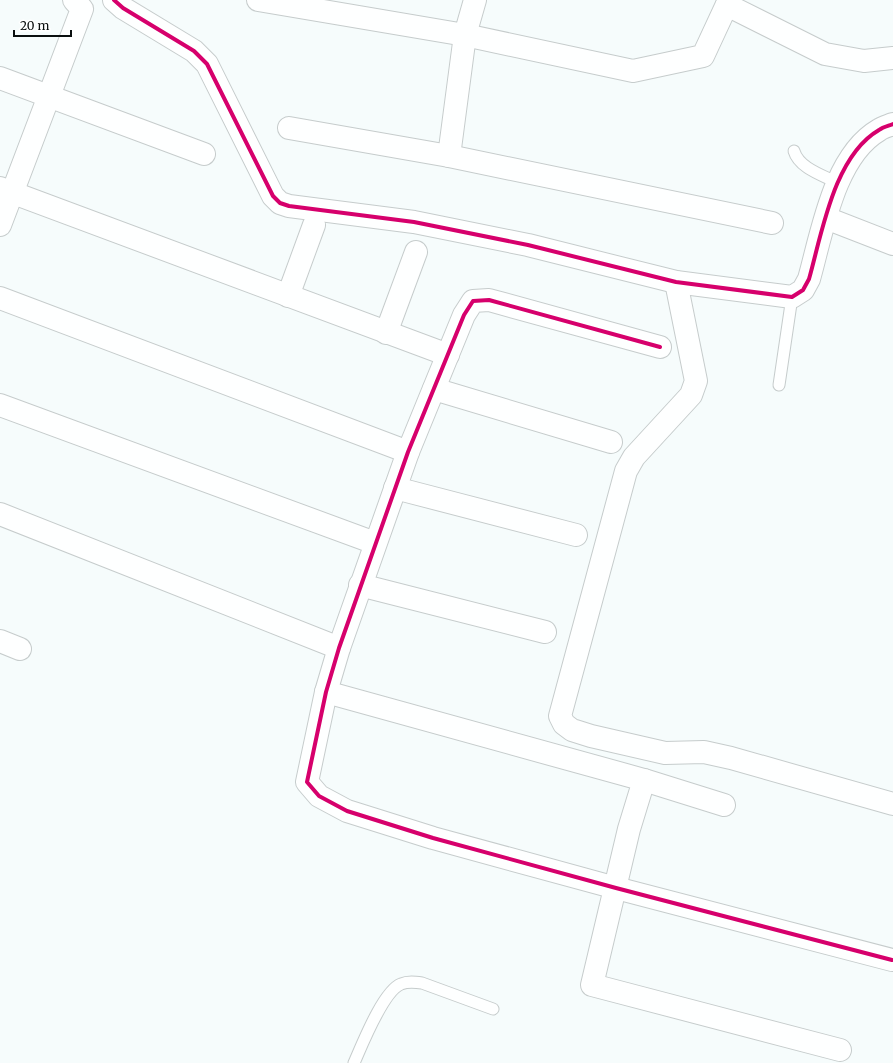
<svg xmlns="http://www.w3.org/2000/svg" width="893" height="1063" viewBox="0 0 893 1063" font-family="Merriweather,serif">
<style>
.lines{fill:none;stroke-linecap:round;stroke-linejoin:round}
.service-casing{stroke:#c6cccc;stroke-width:13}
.minor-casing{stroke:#c6cccc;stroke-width:24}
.service{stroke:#feffff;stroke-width:11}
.minor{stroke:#feffff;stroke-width:22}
.cycleway-casing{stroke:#fff;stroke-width:6}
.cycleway{stroke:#d6006c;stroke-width:4}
</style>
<rect width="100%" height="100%" fill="#f6fcfc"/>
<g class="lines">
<g class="service-casing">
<g id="service">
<path d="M794,151c5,17 28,24 44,32"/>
<polyline points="779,385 792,297"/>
<path d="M354,1063c8,-18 29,-72 47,-79 7,-3 14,-2 21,-1l71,26"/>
</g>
</g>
<g class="minor-casing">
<g id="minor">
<path d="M114,0l9,8 71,43 13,13 66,132 7,7 9,3 125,16 114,23 148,37 116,15 11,-7 6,-11c13,-46 25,-123 70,-149 4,-3 9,-4 14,-6"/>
<polyline points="258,0 465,35 633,71 703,56 729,0"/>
<polyline points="727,5 825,54 864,61 893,58"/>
<polyline points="0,78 204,154"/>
<polyline points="289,128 449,156 772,223"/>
<polyline points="449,156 465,35 475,0"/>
<polyline points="0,188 448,355"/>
<polyline points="826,218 893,244"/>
<polyline points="0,225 82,9 74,0"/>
<polyline points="676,282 696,381 691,395 634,457 626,471 560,716 564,724 572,730 591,736 665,753 704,752 731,758 893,804"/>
<polyline points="288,296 314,225"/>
<polyline points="0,298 408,452"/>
<polyline points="386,333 416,252"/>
<polyline points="660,347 489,300 473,301 464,315 408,452 339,648 326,692 307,782 319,796 347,811 433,838 616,888 892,960"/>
<polyline points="434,389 611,442"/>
<polyline points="0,405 375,543"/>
<polyline points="395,488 576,535"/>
<polyline points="0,514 339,648"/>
<polyline points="360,585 545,632"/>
<polyline points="0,641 20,649"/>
<polyline points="326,692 644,780 724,805"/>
<polyline points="644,780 629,829 592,985 840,1050"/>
</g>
</g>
<use href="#service" class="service"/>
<use href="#minor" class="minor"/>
<g class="cycleway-casing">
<g id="cycleway">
<path d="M114,0l9,8 71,43 13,13 66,132 7,7 9,3 125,16 114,23 148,37 116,15 11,-7 6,-11c13,-46 25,-123 70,-149 4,-3 9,-4 14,-6"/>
<polyline points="660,347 489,300 473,301 464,315 408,452 339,648 326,692 307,782 319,796 347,811 433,838 616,888 892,960"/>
</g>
</g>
<use href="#cycleway" class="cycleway"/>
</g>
<path d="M14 30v6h57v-6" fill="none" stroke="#0a0f0f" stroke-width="2"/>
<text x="20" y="30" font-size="12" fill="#0a0f0f" stroke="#ffffff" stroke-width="3" paint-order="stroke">20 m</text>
</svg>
